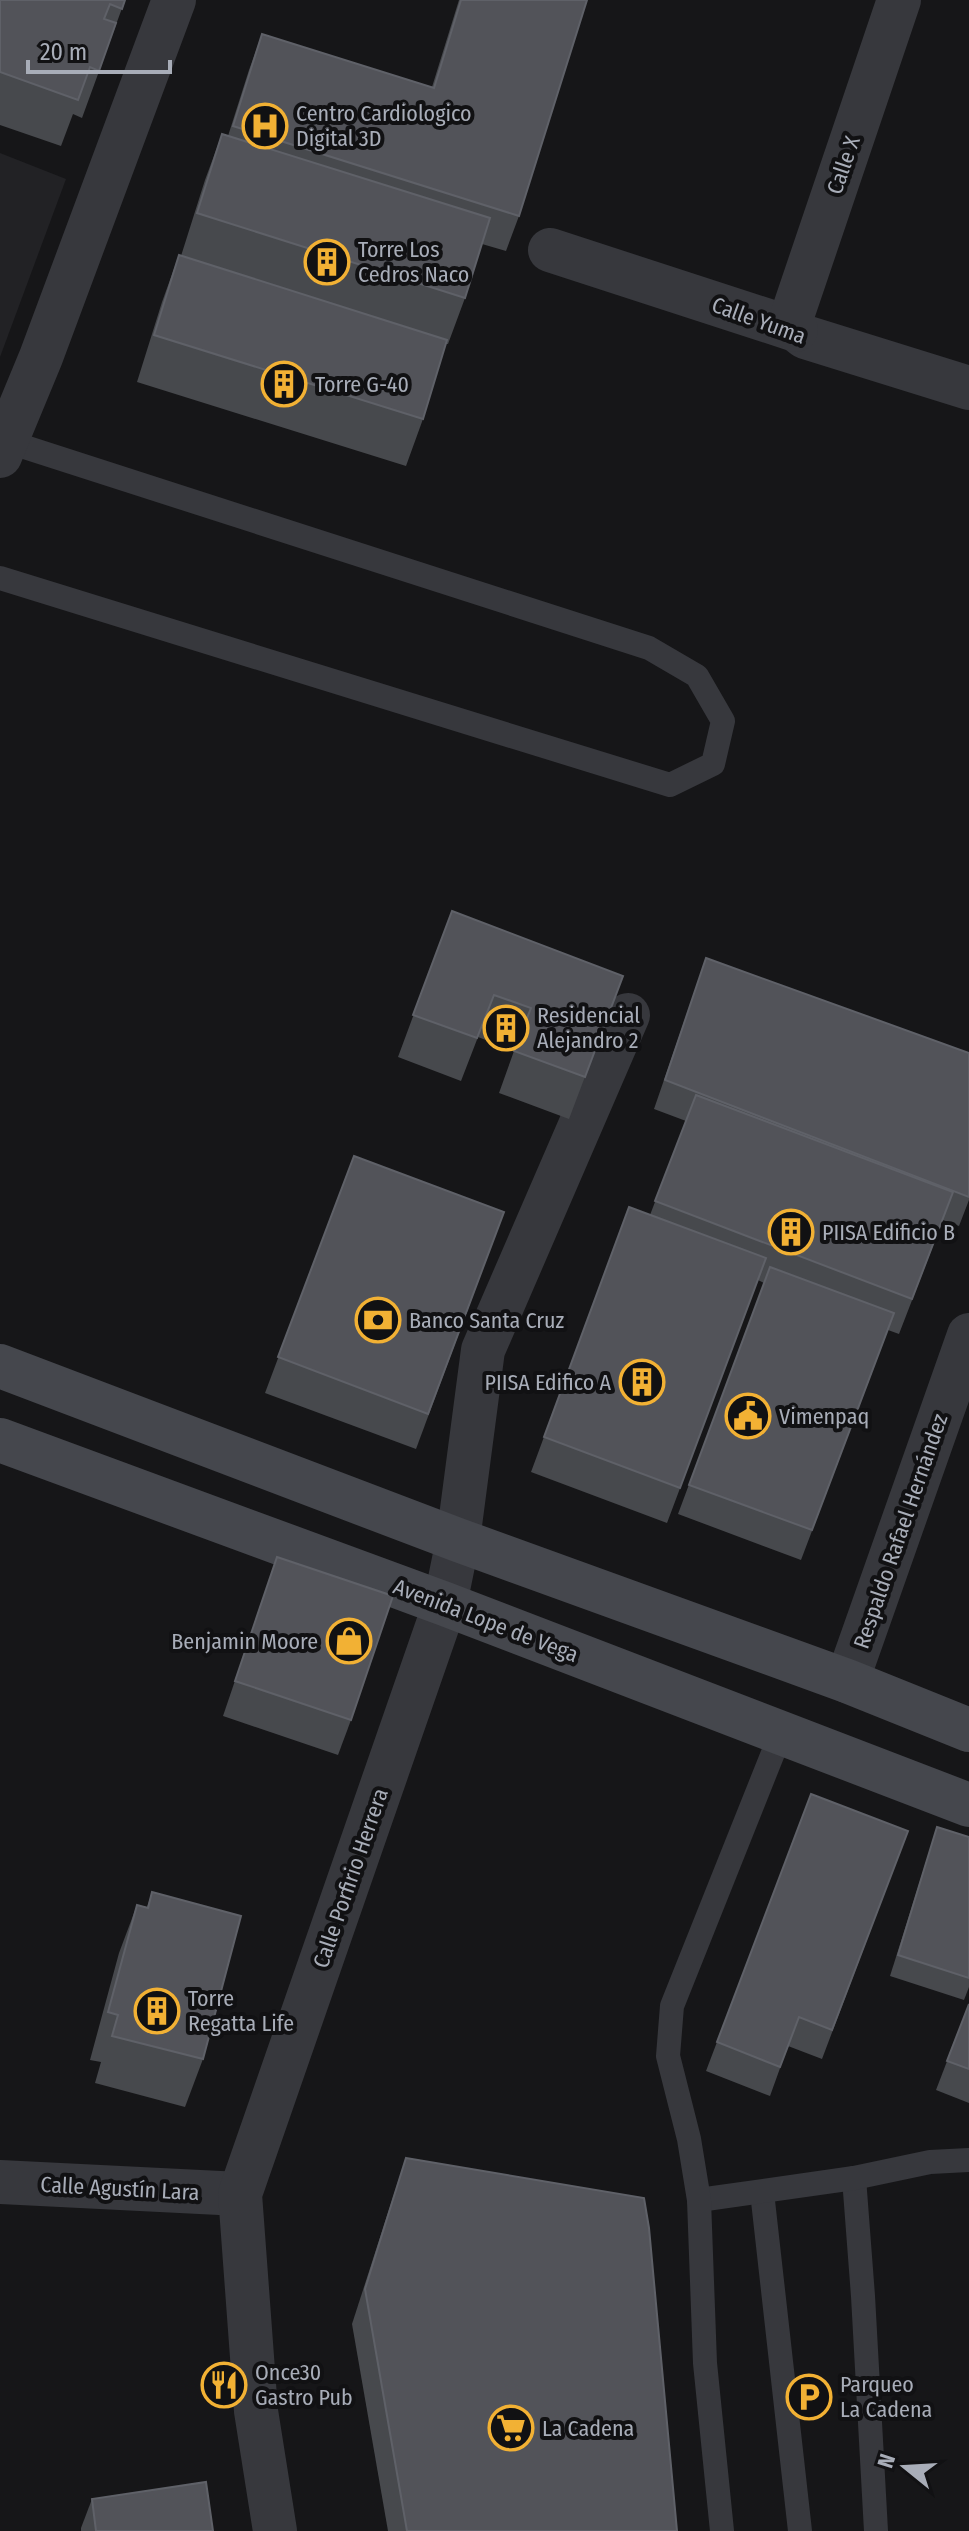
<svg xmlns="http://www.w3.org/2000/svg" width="969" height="2531" viewBox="0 0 969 2531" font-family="'Fira Sans Condensed',sans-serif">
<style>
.built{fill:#222225}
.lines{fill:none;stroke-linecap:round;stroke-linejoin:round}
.lane{stroke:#37383d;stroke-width:24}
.street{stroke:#37383d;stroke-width:44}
.secondary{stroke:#45474d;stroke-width:44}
.wall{fill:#47494d}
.building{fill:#525359;stroke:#5f6168;stroke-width:2}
.labels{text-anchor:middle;stroke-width:8;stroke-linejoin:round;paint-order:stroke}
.poi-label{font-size:22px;fill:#a8adb8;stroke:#111113;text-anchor:start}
.street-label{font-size:22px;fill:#a8adb8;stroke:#111113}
</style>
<rect width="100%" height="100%" fill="#161618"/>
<polygon class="built" points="0,153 66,179 0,357"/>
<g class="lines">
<g class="lane">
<polyline points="0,578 670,785 713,764 723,721 697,676 649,648 6,441"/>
<polyline points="854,2178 863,2296 876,2531"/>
<polyline points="762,2192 800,2531"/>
<polyline points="699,2200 854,2178 930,2162 969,2160"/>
<polyline points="722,2531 705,2363 699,2200 689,2139 668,2056 672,2006 781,1733"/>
</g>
<g class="street">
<polyline points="550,250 796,330 805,337 969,388"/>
<polyline points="796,330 791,319 899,0"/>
<polyline points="0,456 41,357 174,0"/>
<polyline points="847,1681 969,1335"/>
<polyline points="0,2182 240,2194"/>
<polyline points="275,2531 256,2411 240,2194 445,1604 458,1540 483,1350 628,1015"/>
</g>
<g class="secondary">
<polyline points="0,1366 458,1540 847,1681 969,1730"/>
<polyline points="0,1440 445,1604 969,1805"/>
</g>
</g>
<g class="wall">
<polygon points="0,0 125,0 82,118 73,114 61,146 0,125"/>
<polygon points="459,0 587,0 519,216 506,251 482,244 465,298 448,344 446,344 423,419 406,466 137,382 162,302 179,255 181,256 205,180 222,134 228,136 249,70 262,34 432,87"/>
<polygon points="452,911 623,976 569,1119 499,1093 514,1051 478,1037 461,1081 398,1057"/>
<polygon points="706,958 969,1053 969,1200 959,1226 943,1220 899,1334 888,1330 801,1560 678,1514 764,1283 758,1280 667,1523 531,1472 629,1207 650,1215 686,1121 654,1109"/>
<polygon points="354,1156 504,1212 416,1449 265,1393"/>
<polygon points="277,1557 351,1720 338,1755 223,1716"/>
<polygon points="811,1794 908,1831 822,2059 788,2046 770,2096 706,2071"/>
<polygon points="937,1827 969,1837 969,1987 964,2000 890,1976"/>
<polygon points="152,1892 203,2059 185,2107 95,2083 101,2062 90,2060 119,1953 137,1905 147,1907"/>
<polygon points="969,2004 969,2103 936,2090"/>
<polygon points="406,2158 677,2531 388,2531 352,2324 394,2194"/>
<polygon points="92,2499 213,2531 81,2531 81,2528"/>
</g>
<g class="building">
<polygon points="0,0 125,0 122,9 110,4 104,19 116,23 99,71 90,67 78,100 0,72"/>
<polygon points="461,0 587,0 519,216 233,126 262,34 434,88"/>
<polygon points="222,134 490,218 465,298 197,213"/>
<polygon points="179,255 447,340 423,419 154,335"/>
<polygon points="452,911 623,976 585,1077 514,1051 531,1008 494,995 477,1038 413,1015"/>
<polygon points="706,958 969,1053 969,1197 665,1080"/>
<polygon points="696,1095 953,1192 912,1299 655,1201"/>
<polygon points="354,1156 504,1212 428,1414 278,1357"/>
<polygon points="629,1207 766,1258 680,1488 544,1437"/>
<polygon points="770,1267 894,1313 812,1530 689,1485"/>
<polygon points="277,1557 393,1596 351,1720 235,1681"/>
<polygon points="811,1794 908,1831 832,2030 799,2017 780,2067 717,2042"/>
<polygon points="937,1827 969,1837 969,1978 898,1955"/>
<polygon points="152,1892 241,1916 203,2059 112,2036 118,2015 108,2012 137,1905 148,1908"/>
<polygon points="969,2004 969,2069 947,2061"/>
<polygon points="406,2158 644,2198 649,2228 677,2531 407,2531 365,2289"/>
<polygon points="206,2482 213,2531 96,2531 92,2499"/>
</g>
<defs>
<g id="hospital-ring" transform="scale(2.3)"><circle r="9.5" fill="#111113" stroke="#f2b134" stroke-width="1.5"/><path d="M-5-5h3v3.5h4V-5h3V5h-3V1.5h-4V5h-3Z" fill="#f2b134"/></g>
<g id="building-ring" transform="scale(2.3)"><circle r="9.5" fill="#111113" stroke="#f2b134" stroke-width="1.5"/><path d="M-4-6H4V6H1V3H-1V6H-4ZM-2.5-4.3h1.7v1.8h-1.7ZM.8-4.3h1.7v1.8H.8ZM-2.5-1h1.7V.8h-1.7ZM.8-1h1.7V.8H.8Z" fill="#f2b134"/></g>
<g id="bank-ring" transform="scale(2.3)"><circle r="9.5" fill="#111113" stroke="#f2b134" stroke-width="1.5"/><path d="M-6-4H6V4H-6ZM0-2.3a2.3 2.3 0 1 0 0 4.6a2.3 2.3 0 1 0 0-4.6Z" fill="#f2b134"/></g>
<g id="civic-ring" transform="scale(2.3)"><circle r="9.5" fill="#111113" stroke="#f2b134" stroke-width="1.5"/><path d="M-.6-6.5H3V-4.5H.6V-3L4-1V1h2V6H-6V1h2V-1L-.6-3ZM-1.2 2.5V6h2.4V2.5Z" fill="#f2b134"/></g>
<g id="shop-ring" transform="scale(2.3)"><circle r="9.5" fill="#111113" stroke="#f2b134" stroke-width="1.5"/><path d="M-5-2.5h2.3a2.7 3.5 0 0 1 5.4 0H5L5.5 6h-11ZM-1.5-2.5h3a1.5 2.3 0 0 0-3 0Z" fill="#f2b134"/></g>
<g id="restaurant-ring" transform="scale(2.3)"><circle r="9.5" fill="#111113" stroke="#f2b134" stroke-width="1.5"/><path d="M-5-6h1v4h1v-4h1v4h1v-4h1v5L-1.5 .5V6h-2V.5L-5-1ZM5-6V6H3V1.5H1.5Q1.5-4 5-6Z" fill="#f2b134"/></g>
<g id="parking-ring" transform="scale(2.3)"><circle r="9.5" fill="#111113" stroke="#f2b134" stroke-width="1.5"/><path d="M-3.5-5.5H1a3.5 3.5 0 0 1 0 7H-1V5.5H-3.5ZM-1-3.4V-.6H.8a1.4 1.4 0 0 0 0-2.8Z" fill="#f2b134"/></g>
<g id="supermarket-ring" transform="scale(2.3)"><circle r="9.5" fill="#111113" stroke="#f2b134" stroke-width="1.5"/><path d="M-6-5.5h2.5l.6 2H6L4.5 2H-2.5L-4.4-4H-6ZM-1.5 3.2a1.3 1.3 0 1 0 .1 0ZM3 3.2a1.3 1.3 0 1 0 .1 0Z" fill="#f2b134"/></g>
</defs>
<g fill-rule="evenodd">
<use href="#hospital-ring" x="265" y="126"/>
<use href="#building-ring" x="327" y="262"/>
<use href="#building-ring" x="284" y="384"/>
<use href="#building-ring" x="506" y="1028"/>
<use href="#building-ring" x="791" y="1232"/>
<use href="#bank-ring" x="378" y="1320"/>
<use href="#building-ring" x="642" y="1382"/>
<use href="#civic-ring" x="748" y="1416"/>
<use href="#shop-ring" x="349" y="1641"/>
<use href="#building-ring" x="157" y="2011"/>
<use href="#restaurant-ring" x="224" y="2385"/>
<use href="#parking-ring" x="809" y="2397"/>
<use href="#supermarket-ring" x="511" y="2428"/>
</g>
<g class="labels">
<g class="poi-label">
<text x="296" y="121">Centro Cardiologico<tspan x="296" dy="25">Digital 3D</tspan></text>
<text x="358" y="257">Torre Los<tspan x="358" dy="25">Cedros Naco</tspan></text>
<text x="315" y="392">Torre G-40</text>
<text x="537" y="1023">Residencial<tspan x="537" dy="25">Alejandro 2</tspan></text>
<text x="822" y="1240">PIISA Edificio B</text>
<text x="409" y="1328">Banco Santa Cruz</text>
<text x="611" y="1390" text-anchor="end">PIISA Edifico A</text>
<text x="779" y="1424">Vimenpaq</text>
<text x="318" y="1649" text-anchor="end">Benjamin Moore</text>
<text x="188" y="2006">Torre<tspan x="188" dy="25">Regatta Life</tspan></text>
<text x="255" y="2380">Once30<tspan x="255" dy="25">Gastro Pub</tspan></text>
<text x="840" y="2392">Parqueo<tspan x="840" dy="25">La Cadena</tspan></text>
<text x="542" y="2436">La Cadena</text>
</g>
<g class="street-label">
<text transform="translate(843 165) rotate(-71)" y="8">Calle X</text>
<text transform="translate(759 320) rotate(20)" y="8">Calle Yuma</text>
<text transform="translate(900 1531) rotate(-71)" y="8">Respaldo Rafael Hernández</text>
<text transform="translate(486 1620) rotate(21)" y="8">Avenida Lope de Vega</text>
<text transform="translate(350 1878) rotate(-71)" y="8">Calle Porfirio Herrera</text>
<text transform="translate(120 2188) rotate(3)" y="8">Calle Agustín Lara</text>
</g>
</g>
<g transform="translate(905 2467) rotate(288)" stroke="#111113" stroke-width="6" paint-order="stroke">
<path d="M0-6L14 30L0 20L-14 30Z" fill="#a8adb8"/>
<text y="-12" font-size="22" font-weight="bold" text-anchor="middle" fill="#a8adb8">N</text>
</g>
<path d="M28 60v12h142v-12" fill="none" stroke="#a8adb8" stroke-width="4"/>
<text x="40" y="60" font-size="24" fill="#a8adb8" stroke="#111113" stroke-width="6" paint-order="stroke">20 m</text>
</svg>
